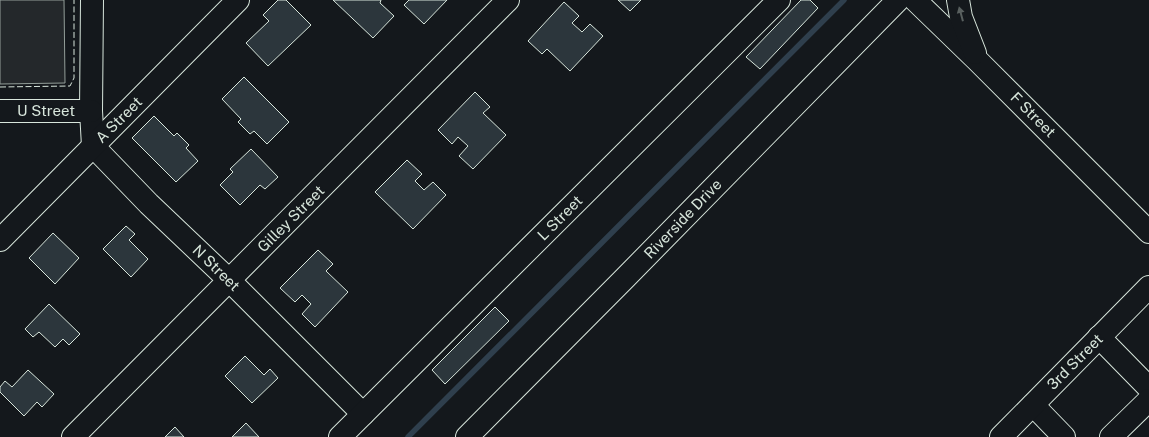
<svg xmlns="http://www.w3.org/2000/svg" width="1149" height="437" viewBox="0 0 1149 437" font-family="'Public Sans',sans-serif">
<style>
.parking{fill:#24282b;stroke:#939e99}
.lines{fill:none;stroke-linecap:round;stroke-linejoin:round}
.stream{stroke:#2f3f4d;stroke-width:5.5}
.building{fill:#2c363c;stroke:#d8e6dc}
.minor-casing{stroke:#d8e6dc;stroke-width:24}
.minor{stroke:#14181c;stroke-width:22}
.fence{stroke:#d8e6dc;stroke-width:1;stroke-dasharray:6 2.5;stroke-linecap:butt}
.oneway{fill:#59605f}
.labels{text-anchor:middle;stroke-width:4;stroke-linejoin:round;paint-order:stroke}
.street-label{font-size:15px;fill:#d8e6dc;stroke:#14181c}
</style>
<rect width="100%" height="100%" fill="#14181c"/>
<polygon class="parking" points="0,0 64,0 65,83 0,84"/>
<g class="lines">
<polyline class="stream" points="408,437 844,0"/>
</g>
<g class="building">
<polygon points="278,0 286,0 311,25 268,66 246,43 269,21 263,15"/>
<polygon points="333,0 381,0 380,3 394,16 373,38"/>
<polygon points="409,0 447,0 424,24 404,5"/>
<polygon points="618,0 641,0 630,11"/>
<polygon points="801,0 810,0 818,8 760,69 746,57"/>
<polygon points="564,2 579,16 572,23 582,32 590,24 603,36 570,71 547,49 542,54 528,41"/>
<polygon points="244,77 289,122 267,144 254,131 250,134 238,122 241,119 222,99"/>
<polygon points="475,92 490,107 483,113 506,135 473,169 459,156 468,146 458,137 452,144 438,130"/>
<polygon points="154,116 174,136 177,133 189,145 186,148 198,161 176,182 132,138"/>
<polygon points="251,149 278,177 265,189 260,185 240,205 220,185 233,172 230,169"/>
<polygon points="407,160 422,174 415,181 424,190 433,182 446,195 413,229 375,192"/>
<polygon points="126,226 135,234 129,240 148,259 131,277 103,249"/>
<polygon points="53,233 79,258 55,284 29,258"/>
<polygon points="318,250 333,264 326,271 348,292 315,327 302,314 311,304 302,295 295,302 280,288"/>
<polygon points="49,304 80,334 69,345 63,339 55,347 39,332 33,337 25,329"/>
<polygon points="495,307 509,321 445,384 432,370"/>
<polygon points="245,356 264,375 270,369 278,378 252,403 225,376"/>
<polygon points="28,370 54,394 42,407 37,402 24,416 0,392 0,387 5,381 12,387"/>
<polygon points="246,423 259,437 232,437"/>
<polygon points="175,427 184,437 165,437"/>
</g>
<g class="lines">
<g class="minor-casing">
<g id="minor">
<polyline points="92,0 91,111 93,146 149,204 229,280 363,414"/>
<polyline points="915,0 978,61 1149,232"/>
<polyline points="958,0 961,17 975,53"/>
<polyline points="0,111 91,111"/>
<polyline points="0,240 238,0"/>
<polyline points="1099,337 1149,388"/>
<polyline points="1033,405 1064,437"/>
<polyline points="73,437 508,0"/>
<polyline points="340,437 779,0"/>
<polyline points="467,437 625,278 898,0"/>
<polyline points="1001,437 1149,287"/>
<polyline points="1111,437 1149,400"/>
</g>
</g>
<use href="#minor" class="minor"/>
<polyline class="fence" points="0,87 70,86 74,78 74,0"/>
</g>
<defs><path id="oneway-solid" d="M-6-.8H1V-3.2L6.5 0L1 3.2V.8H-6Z" transform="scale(1.25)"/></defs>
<use class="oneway" href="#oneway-solid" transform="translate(961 14) rotate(-105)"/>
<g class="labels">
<g class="street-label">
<text x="46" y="116">U Street</text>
<text transform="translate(1033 115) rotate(45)" y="5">F Street</text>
<text transform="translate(119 120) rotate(-45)" y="5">A Street</text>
<text transform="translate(560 218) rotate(-45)" y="5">L Street</text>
<text transform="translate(291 219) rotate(-45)" y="5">Gilley Street</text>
<text transform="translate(683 219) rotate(-46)" y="5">Riverside Drive</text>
<text transform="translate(216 268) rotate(44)" y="5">N Street</text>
<text transform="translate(1075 362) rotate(-45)" y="5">3rd Street</text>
</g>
</g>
</svg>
